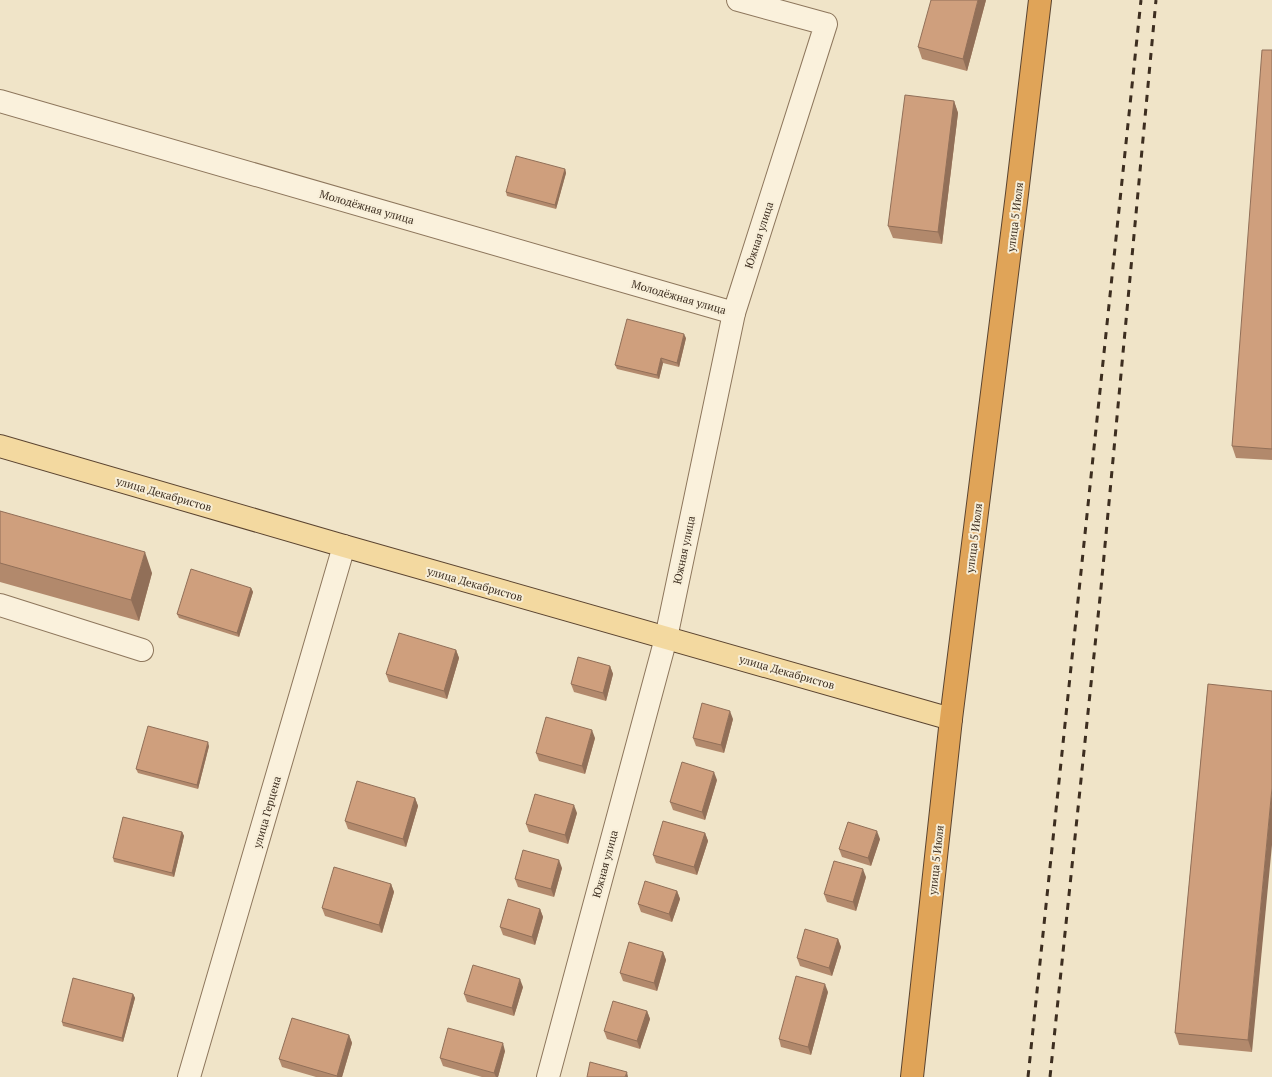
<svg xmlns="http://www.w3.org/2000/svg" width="1272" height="1077" viewBox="0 0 1272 1077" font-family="'PT Serif',serif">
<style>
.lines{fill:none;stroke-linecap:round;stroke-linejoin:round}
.minor-casing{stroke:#8d765c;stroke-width:24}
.major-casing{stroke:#5b4430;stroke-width:24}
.highway-casing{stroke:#5b4430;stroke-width:24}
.minor{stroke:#faf1dc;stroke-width:22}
.major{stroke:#f3d9a0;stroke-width:22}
.highway{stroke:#e0a458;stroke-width:22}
.rail{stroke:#3d2e20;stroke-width:3;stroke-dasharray:7 7;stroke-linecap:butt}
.wall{fill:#b2896c}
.shaded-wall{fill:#916f58}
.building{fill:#cf9f7d;stroke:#916f58}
.labels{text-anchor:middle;stroke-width:4;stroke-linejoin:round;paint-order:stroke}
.street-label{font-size:11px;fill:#3d2e20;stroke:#f7eed8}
</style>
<rect width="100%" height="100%" fill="#f0e4c8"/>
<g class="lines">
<g class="minor-casing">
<g id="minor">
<polyline points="0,101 734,313"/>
<polyline points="0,605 142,650"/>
<polyline points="189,1077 344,546"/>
<polyline points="548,1077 666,638 734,313 826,24 738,0"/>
</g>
</g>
<g class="major-casing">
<polyline id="major" points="0,446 344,546 951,719"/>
</g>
<g class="highway-casing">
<polyline id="highway" points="912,1077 951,719 1017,194 1040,0"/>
</g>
<use href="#minor" class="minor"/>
<use href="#major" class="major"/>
<use href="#highway" class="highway"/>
<g class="rail">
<polyline points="1028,1077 1141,0"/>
<polyline points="1050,1077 1101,588 1156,0"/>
</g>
</g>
<g class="wall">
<polygon points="986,0 967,71 922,59 918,47"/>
<polygon points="1272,50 1272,460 1236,458 1232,446"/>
<polygon points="954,101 958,113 942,244 893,238 888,226"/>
<polygon points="565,169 566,173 556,209 507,196 506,192"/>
<polygon points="686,338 679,367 663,363 659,379 617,369 615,365"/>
<polygon points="0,511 152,573 139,621 0,582"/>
<polygon points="251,588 253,592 239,637 179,618 177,614"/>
<polygon points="456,650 459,658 447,699 389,682 386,674"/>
<polygon points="610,666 613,674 606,701 574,692 571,684"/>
<polygon points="1208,684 1252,1052 1179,1045 1175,1033"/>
<polygon points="733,719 724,753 696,746 693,738"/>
<polygon points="595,738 585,774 539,761 536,753"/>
<polygon points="209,746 198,789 138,773 136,769"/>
<polygon points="717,780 705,820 673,810 670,802"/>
<polygon points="415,798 418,806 406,847 348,829 345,821"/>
<polygon points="577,813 568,844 529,832 526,824"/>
<polygon points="182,832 184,836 174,877 114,862 113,858"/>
<polygon points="705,833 708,841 697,875 656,863 653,855"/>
<polygon points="880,839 871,866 842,857 839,849"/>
<polygon points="562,868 554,897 518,887 515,879"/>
<polygon points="866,877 856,911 827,902 824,894"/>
<polygon points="391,884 394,892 382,933 325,916 322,908"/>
<polygon points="677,891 680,899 672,922 641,912 638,904"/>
<polygon points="540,909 543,917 535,945 503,935 500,927"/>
<polygon points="838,939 841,947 832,976 800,966 797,958"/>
<polygon points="663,952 666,960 657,991 623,981 620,973"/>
<polygon points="523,987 514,1016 467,1002 464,994"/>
<polygon points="828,992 811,1055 781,1047 779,1039"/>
<polygon points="133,994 135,998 123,1042 63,1026 62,1022"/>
<polygon points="647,1011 650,1019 640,1049 607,1039 604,1031"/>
<polygon points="349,1035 352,1043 342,1077 316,1077 282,1067 279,1059"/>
<polygon points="505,1051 498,1077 482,1077 443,1066 440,1058"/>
</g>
<g class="shaded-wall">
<polygon points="978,0 986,0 967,71 963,59"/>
<polygon points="954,101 958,113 942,244 938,232"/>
<polygon points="565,169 566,173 556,209 555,205"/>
<polygon points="684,334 686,338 679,367 677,363"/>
<polygon points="661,358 663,363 659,379 657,375"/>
<polygon points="145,552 152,573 139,621 131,600"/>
<polygon points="251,588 253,592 239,637 237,633"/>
<polygon points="456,650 459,658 447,699 444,691"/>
<polygon points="610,666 613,674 606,701 603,693"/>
<polygon points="730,711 733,719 724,753 721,745"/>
<polygon points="592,730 595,738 585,774 582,766"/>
<polygon points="208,742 209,746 198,789 197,785"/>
<polygon points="714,772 717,780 705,820 702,812"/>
<polygon points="1272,788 1272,845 1252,1052 1248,1040"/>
<polygon points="415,798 418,806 406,847 403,839"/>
<polygon points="574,805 577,813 568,844 565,835"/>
<polygon points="877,831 880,839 871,866 868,858"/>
<polygon points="182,832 184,836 174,877 172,873"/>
<polygon points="705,833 708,841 697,875 694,867"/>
<polygon points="559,860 562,868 554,897 551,889"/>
<polygon points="863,869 866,877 856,911 853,902"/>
<polygon points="391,884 394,892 382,933 379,925"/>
<polygon points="677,891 680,899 672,922 669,914"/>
<polygon points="540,909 543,917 535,945 532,937"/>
<polygon points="838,939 841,947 832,976 829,968"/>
<polygon points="663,952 666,960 657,991 654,983"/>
<polygon points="520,979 523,987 514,1016 512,1008"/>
<polygon points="825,984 828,992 811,1055 808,1047"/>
<polygon points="133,994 135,998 123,1042 122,1038"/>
<polygon points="647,1011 650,1019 640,1049 637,1041"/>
<polygon points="349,1035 352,1043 342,1077 337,1077 337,1076"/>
<polygon points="503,1043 505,1051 498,1077 496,1077 494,1073"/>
<polygon points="627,1072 628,1077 625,1077"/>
</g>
<g class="building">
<polygon points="931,0 978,0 963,59 918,47"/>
<polygon points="1262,50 1272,50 1272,449 1232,446"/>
<polygon points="905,95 954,101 938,232 888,226"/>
<polygon points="516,156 565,169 555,205 506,192"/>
<polygon points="627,319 684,334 677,363 661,358 657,375 615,365"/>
<polygon points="0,511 145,552 131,600 0,563"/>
<polygon points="191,569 251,588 237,633 177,614"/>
<polygon points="399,633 456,650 444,691 386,674"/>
<polygon points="578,657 610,666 603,693 571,684"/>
<polygon points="1208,684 1272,691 1272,788 1248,1040 1175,1033"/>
<polygon points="702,703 730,711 721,745 693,738"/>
<polygon points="546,717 592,730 582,766 536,753"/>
<polygon points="148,726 208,742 197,785 136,769"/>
<polygon points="682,762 714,772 702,812 670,802"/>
<polygon points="357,781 415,798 403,839 345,821"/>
<polygon points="535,794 574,805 565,835 526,824"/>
<polygon points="123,817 182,832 172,873 113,858"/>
<polygon points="663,821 705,833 694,867 653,855"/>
<polygon points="848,822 877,831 868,858 839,849"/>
<polygon points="523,850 559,860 551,889 515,879"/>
<polygon points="834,861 863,869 853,902 824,894"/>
<polygon points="334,867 391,884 379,925 322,908"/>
<polygon points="645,881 677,891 669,914 638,904"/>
<polygon points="508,899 540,909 532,937 500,927"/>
<polygon points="805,929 838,939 829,968 797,958"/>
<polygon points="629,942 663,952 654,983 620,973"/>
<polygon points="473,965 520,979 512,1008 464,994"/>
<polygon points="796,976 825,984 808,1047 779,1039"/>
<polygon points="73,978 133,994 122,1038 62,1022"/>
<polygon points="613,1001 647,1011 637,1041 604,1031"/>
<polygon points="292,1018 349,1035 337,1076 279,1059"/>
<polygon points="448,1028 503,1043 494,1073 440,1058"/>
<polygon points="590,1062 627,1072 625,1077 587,1077"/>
</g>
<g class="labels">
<g class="street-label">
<text transform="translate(367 207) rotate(16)" y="4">Молодёжная улица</text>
<text transform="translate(1015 217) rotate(-83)" y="4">улица 5 Июля</text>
<text transform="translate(759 235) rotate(-72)" y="4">Южная улица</text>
<text transform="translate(679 297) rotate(16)" y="4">Молодёжная улица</text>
<text transform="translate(164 494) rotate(16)" y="4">улица Декабристов</text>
<text transform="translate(974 538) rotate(-83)" y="4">улица 5 Июля</text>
<text transform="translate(684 550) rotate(-78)" y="4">Южная улица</text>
<text transform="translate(475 584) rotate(16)" y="4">улица Декабристов</text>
<text transform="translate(787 672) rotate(16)" y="4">улица Декабристов</text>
<text transform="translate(267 812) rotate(-74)" y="4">улица Герцена</text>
<text transform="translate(936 860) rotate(-84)" y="4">улица 5 Июля</text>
<text transform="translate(605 864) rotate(-75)" y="4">Южная улица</text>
</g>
</g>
</svg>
